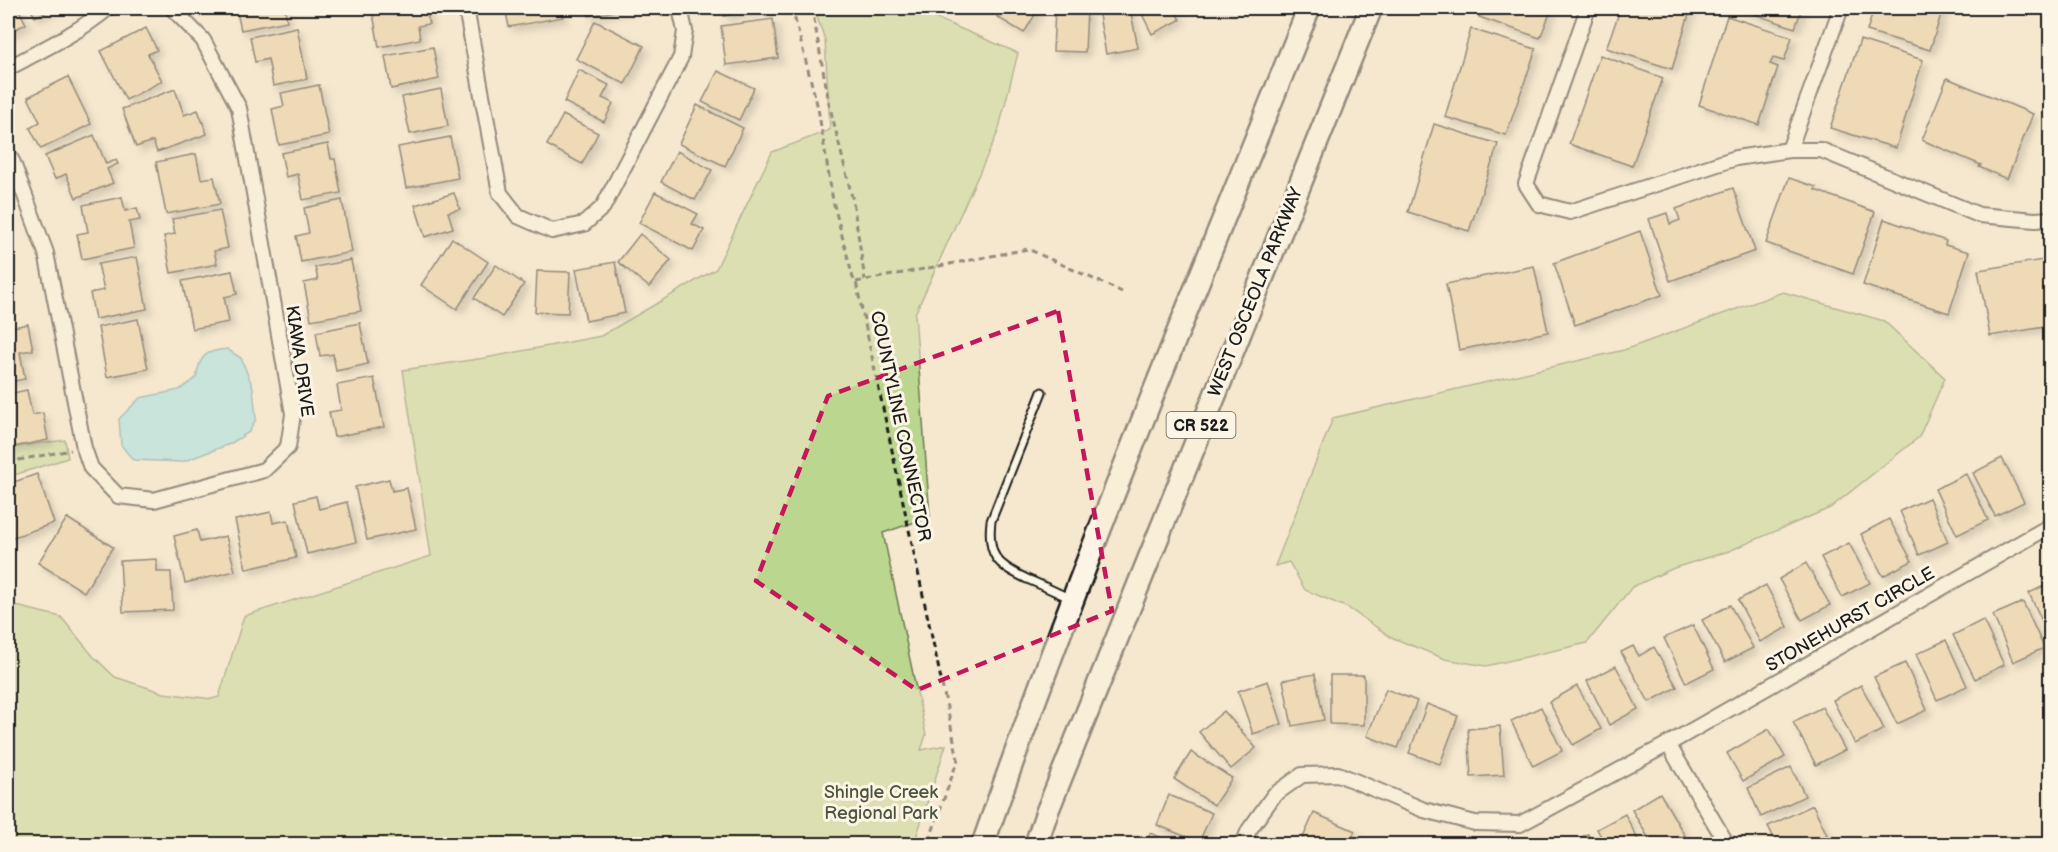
<svg xmlns="http://www.w3.org/2000/svg" width="2058" height="852" viewBox="0 0 2058 852" font-family="'Balsamiq Sans',sans-serif">
<style>
.green{fill:#bbd68e;stroke:#6c7955;stroke-width:1.5}
.water{fill:#90dfec;stroke:#629199;stroke-width:1.5}
.building{fill:#e4c999;stroke:#1c1c1c;stroke-width:1.5;filter:url(#shadow)}
.lines{fill:none;stroke-linecap:round;stroke-linejoin:round}
.lane-casing{stroke:#1c1c1c;stroke-width:11}
.street-casing{stroke:#1c1c1c;stroke-width:18}
.primary-casing{stroke:#1c1c1c;stroke-width:26}
.path{stroke:#1c1c1c;stroke-width:3;stroke-dasharray:6 4.5;stroke-linecap:butt}
.lane{stroke:#fcf5e5;stroke-width:7}
.street{stroke:#fcf5e5;stroke-width:14}
.primary{stroke:#fcf5e5;stroke-width:21}
.marked{fill:none;stroke:#c2185b;stroke-width:4.5;stroke-dasharray:12 8;stroke-linejoin:round}
.labels{text-anchor:middle;stroke-width:6;stroke-linejoin:round;paint-order:stroke}
.shield{fill:#fcf5e5;stroke:#5f5d58;stroke-width:1.5}
.shield-label{font-size:16px;font-weight:bold;fill:#1c1c1c}
.street-label{font-size:18px;fill:#1c1c1c;stroke:#fcf5e5}
.park-label{font-size:18px;fill:#4c543e;stroke:#fcf5e5}
</style>
<defs>
<filter id="shadow"><feDropShadow dx="5" dy="5" stdDeviation="3" flood-color="#0004"/></filter>
</defs>
<rect width="100%" height="100%" fill="#f5e8ce"/>
<filter id="ink" filterUnits="userSpaceOnUse"><feTurbulence type="fractalNoise" baseFrequency=".0167" numOctaves="2"/><feDisplacementMap in="SourceGraphic" scale="12" xChannelSelector="R" yChannelSelector="G"/><feConvolveMatrix kernelMatrix="1 2 1 2 8 2 1 2 1" color-interpolation-filters="sRGB"/></filter>
<g filter="url(#ink)">
<g class="green">
<polygon points="814,8 912,8 1018,53 998,132 915,314 930,517 883,533 926,735 921,750 946,745 914,844 8,844 8,604 61,617 93,656 115,677 164,693 212,699 219,697 244,616 431,556 403,370 485,358 601,336 716,269 772,152 830,130 825,40"/>
<polygon points="1783,292 1884,321 1945,378 1919,437 1830,508 1729,551 1674,568 1632,587 1587,643 1486,666 1445,659 1391,637 1348,608 1305,590 1289,562 1275,566 1333,418 1624,350"/>
<polygon points="65,440 68,458 8,477 8,448"/>
</g>
<path class="water" d="M227,349l14,9 12,30 3,31 -7,13 -19,12 -48,18 -49,-2 -12,-15 -2,-26 21,-21 39,-8 17,-12c4,-22 8,-27 31,-29z"/>
<g class="building">
<polygon points="8,8 18,8 26,24 8,33"/>
<polygon points="30,8 54,8 35,17"/>
<polygon points="236,8 285,8 287,21 241,30"/>
<polygon points="372,8 426,8 429,24 418,26 420,39 379,47"/>
<polygon points="505,8 561,8 563,17 509,27"/>
<polygon points="587,8 631,8 589,16"/>
<polygon points="722,8 761,8 724,16"/>
<polygon points="1002,8 1039,8 1024,33 997,17"/>
<polygon points="1055,8 1087,8 1085,52 1053,51"/>
<polygon points="1110,8 1130,8 1138,48 1106,54 1098,10"/>
<polygon points="1139,8 1174,8 1180,20 1152,34"/>
<polygon points="1482,8 1552,8 1540,38 1479,17"/>
<polygon points="1621,8 1691,8 1672,69 1606,48"/>
<polygon points="1737,8 1802,8 1795,28"/>
<polygon points="1874,8 1943,8 1930,50 1867,31"/>
<polygon points="1727,16 1792,37 1784,61 1773,58 1770,64 1778,67 1759,125 1699,105"/>
<polygon points="773,19 778,58 726,65 721,26"/>
<polygon points="595,21 644,46 625,84 576,59"/>
<polygon points="297,27 307,79 273,86 268,59 255,62 250,37"/>
<polygon points="146,28 157,50 148,54 162,81 126,100 101,51"/>
<polygon points="1471,29 1536,49 1506,135 1445,117"/>
<polygon points="1860,40 1923,60 1896,148 1830,128"/>
<polygon points="433,47 439,79 391,89 385,56"/>
<polygon points="1600,55 1663,78 1632,166 1569,144"/>
<polygon points="579,70 609,85 602,98 613,103 604,122 564,102"/>
<polygon points="718,71 754,88 739,120 702,102"/>
<polygon points="68,77 91,124 41,149 30,128 40,122 28,97"/>
<polygon points="1947,78 2033,114 2007,179 1979,167 1981,165 1922,140"/>
<polygon points="319,85 329,135 279,145 272,109 284,106 281,93"/>
<polygon points="175,89 184,115 198,110 207,134 157,152 153,141 136,147 122,109"/>
<polygon points="441,89 448,126 410,134 402,97"/>
<polygon points="697,105 743,128 725,166 679,144"/>
<polygon points="563,115 598,133 582,164 547,145"/>
<polygon points="1434,124 1498,144 1469,231 1408,212"/>
<polygon points="94,135 106,164 116,160 118,164 107,169 113,183 76,198 66,174 55,179 45,156"/>
<polygon points="450,137 458,178 406,188 398,147"/>
<polygon points="328,144 331,159 335,159 341,193 303,200 298,174 286,177 281,153"/>
<polygon points="677,151 712,170 695,200 661,182"/>
<polygon points="196,154 201,179 214,177 220,204 166,214 156,162"/>
<polygon points="1789,178 1816,187 1815,190 1875,212 1853,274 1766,243"/>
<polygon points="1733,188 1755,251 1670,281 1649,219 1667,213 1670,224 1680,220 1676,209"/>
<polygon points="655,192 698,214 692,224 704,230 693,251 639,223"/>
<polygon points="454,193 460,209 448,212 453,228 425,237 415,205"/>
<polygon points="122,197 125,211 137,208 140,220 129,222 134,248 82,259 77,234 88,232 83,205"/>
<polygon points="342,200 352,252 301,262 296,236 309,233 304,208"/>
<polygon points="220,210 228,248 214,251 217,264 171,273 164,236 175,234 172,219"/>
<polygon points="1884,219 1946,241 1945,245 1969,252 1949,313 1863,285"/>
<polygon points="1640,231 1662,295 1575,325 1554,263"/>
<polygon points="640,234 671,260 649,287 618,262"/>
<polygon points="452,238 488,262 457,309 421,285"/>
<polygon points="137,257 147,309 95,319 90,293 104,290 98,264"/>
<polygon points="2050,259 2050,326 1990,336 1978,270"/>
<polygon points="351,260 361,311 311,320 304,283 318,280 315,267"/>
<polygon points="615,262 625,313 586,321 576,269"/>
<polygon points="496,265 524,284 502,317 474,298"/>
<polygon points="1534,266 1548,332 1459,350 1446,284"/>
<polygon points="232,271 237,294 224,297 229,322 192,329 182,281"/>
<polygon points="537,271 570,272 568,313 535,312"/>
<polygon points="138,319 148,369 107,377 98,327"/>
<polygon points="360,323 368,364 336,371 333,354 320,356 316,332"/>
<polygon points="28,324 33,350 20,352 25,379 8,382 8,328"/>
<polygon points="374,378 384,427 334,437 329,412 341,410 337,385"/>
<polygon points="27,390 32,415 43,413 48,440 8,448 8,394"/>
<polygon points="2002,458 2024,502 1995,516 1973,473"/>
<polygon points="37,474 54,523 8,539 8,484"/>
<polygon points="1966,474 1988,520 1957,535 1935,489"/>
<polygon points="389,479 392,491 407,488 416,529 367,540 355,487"/>
<polygon points="316,496 319,509 347,502 356,542 307,554 295,501"/>
<polygon points="1929,498 1948,542 1919,555 1900,511"/>
<polygon points="271,512 273,523 288,520 296,558 246,569 235,520"/>
<polygon points="67,518 113,547 84,592 38,563"/>
<polygon points="1889,519 1912,561 1883,576 1861,534"/>
<polygon points="197,530 200,542 226,536 235,571 185,583 174,536"/>
<polygon points="1849,543 1870,583 1842,597 1821,557"/>
<polygon points="157,559 157,572 171,572 173,610 123,612 120,561"/>
<polygon points="1806,563 1830,605 1802,620 1779,579"/>
<polygon points="2050,583 2050,638 2029,593"/>
<polygon points="1766,585 1788,627 1760,642 1738,600"/>
<polygon points="2023,602 2044,648 2013,662 1993,615"/>
<polygon points="1730,605 1753,648 1725,662 1702,620"/>
<polygon points="1983,620 2004,665 1975,679 1953,635"/>
<polygon points="1693,625 1714,669 1686,683 1664,638"/>
<polygon points="1946,640 1967,686 1937,700 1916,654"/>
<polygon points="1633,646 1639,656 1654,647 1677,687 1649,702 1621,652"/>
<polygon points="1905,663 1927,710 1897,724 1874,677"/>
<polygon points="1616,666 1638,709 1609,725 1587,681"/>
<polygon points="1315,674 1324,720 1292,726 1283,680"/>
<polygon points="1330,675 1364,675 1364,725 1330,724"/>
<polygon points="1268,681 1282,724 1253,734 1238,691"/>
<polygon points="1861,685 1884,729 1855,744 1833,700"/>
<polygon points="1577,686 1601,729 1573,745 1549,702"/>
<polygon points="1386,689 1417,701 1398,748 1367,736"/>
<polygon points="1427,704 1458,716 1440,764 1409,753"/>
<polygon points="1541,707 1562,751 1533,766 1511,721"/>
<polygon points="1822,707 1845,750 1816,765 1793,722"/>
<polygon points="1224,711 1256,748 1231,769 1199,732"/>
<polygon points="1500,726 1504,775 1471,777 1468,729"/>
<polygon points="1769,729 1785,757 1743,781 1727,753"/>
<polygon points="1191,752 1232,778 1214,805 1174,779"/>
<polygon points="1791,767 1805,796 1761,817 1748,788"/>
<polygon points="1660,793 1685,836 1670,844 1652,844 1632,810"/>
<polygon points="1169,795 1212,813 1199,842 1157,825"/>
<polygon points="1813,805 1827,835 1807,844 1777,844 1768,826"/>
<polygon points="1314,813 1355,831 1349,844 1307,844 1301,842"/>
<polygon points="1625,814 1640,844 1605,844 1597,829"/>
<polygon points="1150,833 1177,844 1145,844"/>
<polygon points="1588,834 1593,844 1567,844"/>
</g>
<g class="lines">
<g class="lane-casing">
<path id="lane" d="M1042,392l-51,129c-4,35 6,44 36,58 15,6 29,13 44,20"/>
</g>
<g class="street-casing">
<g id="street">
<polyline points="466,8 500,193 518,216 552,231 584,224 603,207 681,57 685,31 680,8"/>
<polyline points="1588,8 1526,184 1539,204 1570,212 1736,158 1789,150 1821,150 1979,215 2035,220 2050,219"/>
<path d="M8,68c34,-18 70,-35 100,-60"/>
<polyline points="1789,150 1841,8"/>
<polyline points="8,154 13,163 46,253 84,448 91,468 118,496 154,500 264,470 288,447 293,414 239,108 203,40 172,8"/>
<polyline points="1668,744 1727,844"/>
<polyline points="1243,844 1249,830 1274,795 1302,775 1338,774 1424,810 1475,823 1520,824 1668,744 2050,526"/>
</g>
</g>
<g class="primary-casing">
<g id="primary">
<path d="M983,844c99,-282 214,-559 326,-836"/>
<polyline points="1036,844 1047,812 1371,8"/>
</g>
</g>
<g class="path">
<polyline points="792,8 818,108 833,201 853,278 856,282 958,759 928,844"/>
<polyline points="812,8 829,103 853,201 865,280"/>
<polyline points="856,282 1028,249 1122,292"/>
<polyline points="8,462 71,450"/>
</g>
<use href="#lane" class="lane"/>
<use href="#street" class="street"/>
<use href="#primary" class="primary"/>
</g>
</g>
<path d="M0 0H2058V852H0ZM1058,311l54,300 -195,79 -161,-109 72,-185z" fill="#f5e8ce" fill-opacity=".55" fill-rule="evenodd"/>
<path class="marked" d="M1058,311l54,300 -195,79 -161,-109 72,-185z"/>
<g class="labels">
<rect class="shield" x="1166.5" y="412" width="69" height="26" rx="4.5"/>
<g class="shield-label">
<text x="1201" y="431">CR 522</text>
</g>
<g class="street-label">
<text transform="translate(1255 292) rotate(-68)" y="6">WEST OSCEOLA PARKWAY</text>
<text transform="translate(300 361) rotate(82)" y="6">KIAWA DRIVE</text>
<text transform="translate(901 426) rotate(78)" y="6">COUNTYLINE CONNECTOR</text>
<text transform="translate(1850 619) rotate(-30)" y="6">STONEHURST CIRCLE</text>
</g>
<g class="park-label">
<text x="881" y="798">Shingle Creek<tspan x="881" dy="21">Regional Park</tspan></text>
</g>
</g>
<rect width="2058" height="852" fill="none" stroke="#fcf5e5" stroke-width="30"/>
<rect x="15" y="15" width="2028" height="822" fill="none" stroke="#1c1c1c" stroke-width="2" filter="url(#ink)"/>
</svg>
